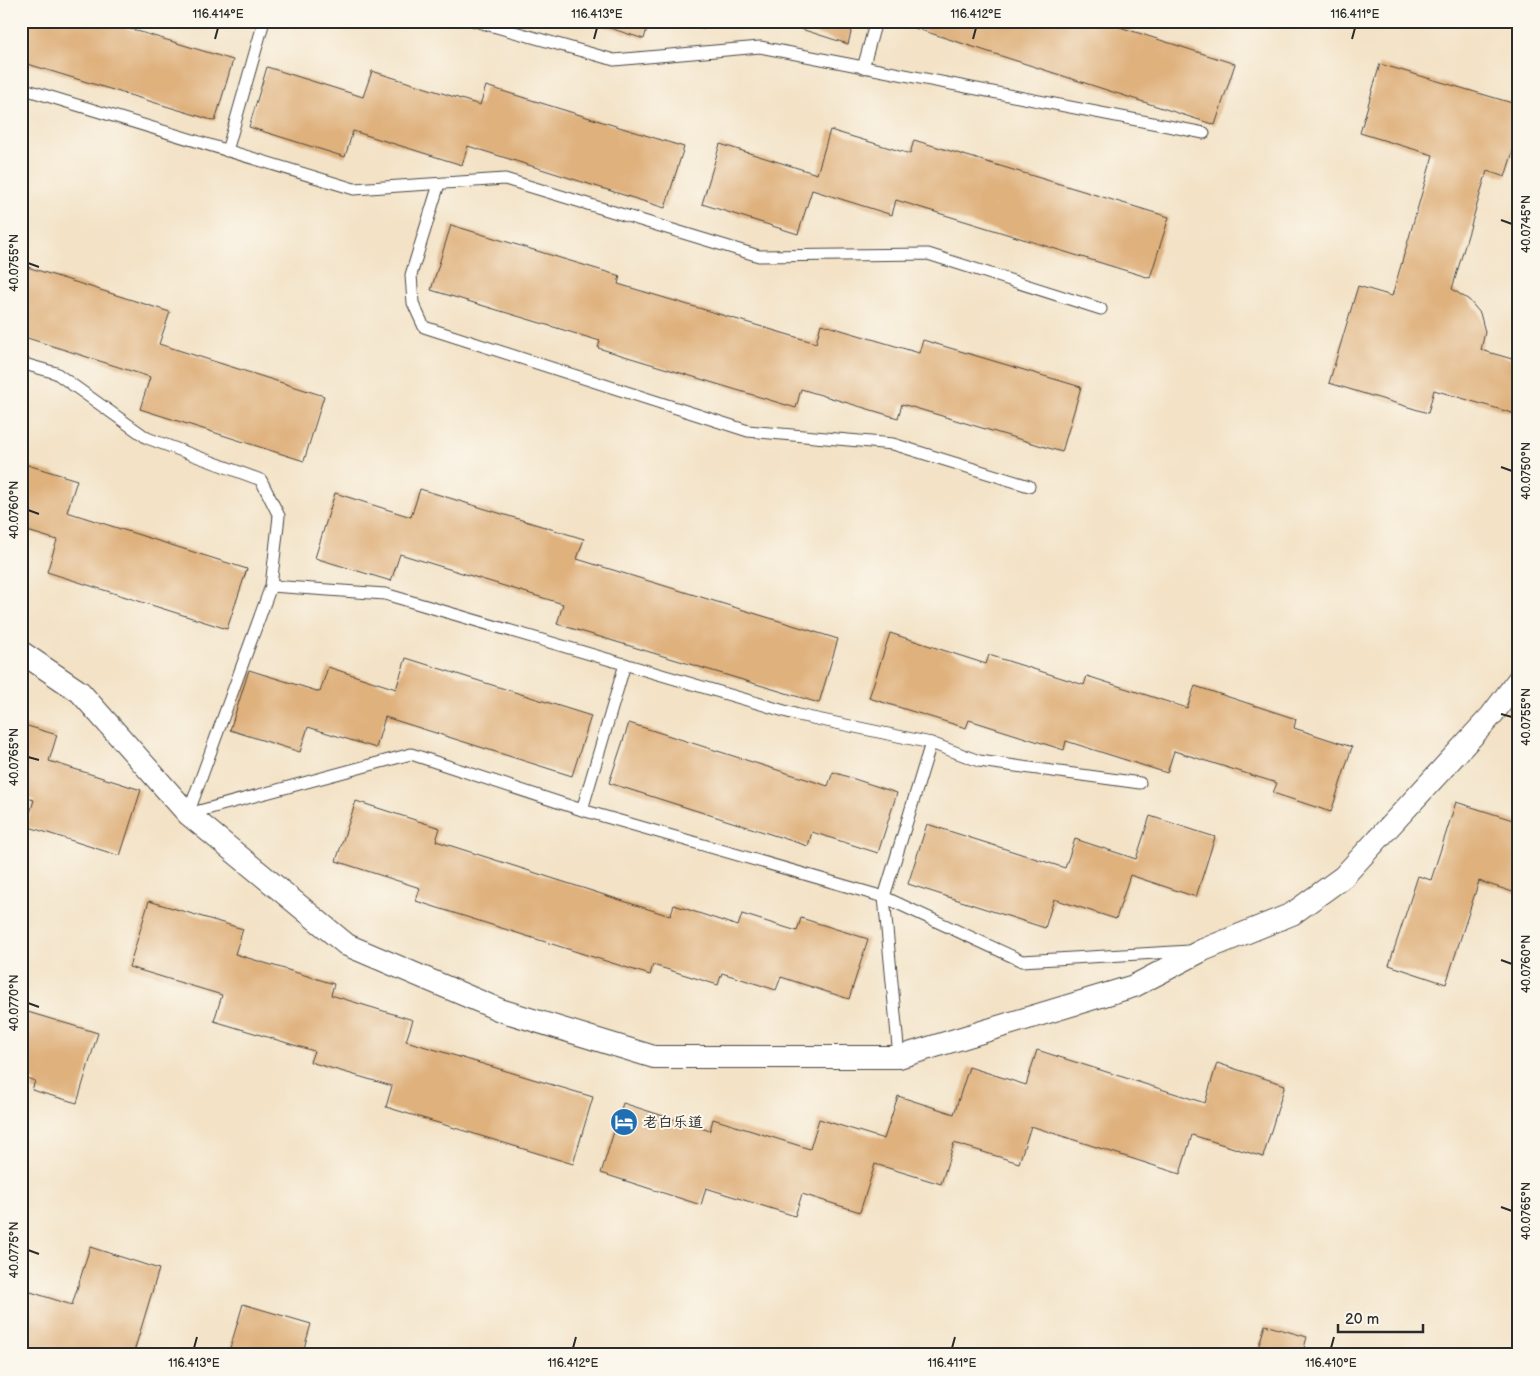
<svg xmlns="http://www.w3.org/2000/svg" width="1540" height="1376" viewBox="0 0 1540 1376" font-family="'Balsamiq Sans','LXGW WenKai TC',sans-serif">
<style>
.building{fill:#dfb17d}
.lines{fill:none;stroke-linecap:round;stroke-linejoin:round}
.lane-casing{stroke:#494642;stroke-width:13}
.street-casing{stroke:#494642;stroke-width:24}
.lane{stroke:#fff;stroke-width:11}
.street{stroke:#fff;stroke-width:22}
.ticks{fill:none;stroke:#2b2b2b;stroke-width:2}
.labels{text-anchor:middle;stroke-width:4;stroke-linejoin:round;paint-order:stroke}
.poi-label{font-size:15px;fill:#2b2b2b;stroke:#fbf7ec;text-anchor:start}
.neatline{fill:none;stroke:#2b2b2b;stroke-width:2}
.ticks-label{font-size:12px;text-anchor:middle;fill:#2b2b2b}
</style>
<rect width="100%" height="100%" fill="#fbf7ec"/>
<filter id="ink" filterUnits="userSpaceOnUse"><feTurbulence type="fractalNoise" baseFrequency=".02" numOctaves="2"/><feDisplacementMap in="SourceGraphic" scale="10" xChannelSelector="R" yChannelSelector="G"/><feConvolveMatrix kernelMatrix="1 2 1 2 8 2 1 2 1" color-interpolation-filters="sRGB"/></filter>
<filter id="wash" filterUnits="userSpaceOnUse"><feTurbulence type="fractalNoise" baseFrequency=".0096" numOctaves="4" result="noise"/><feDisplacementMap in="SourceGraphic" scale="20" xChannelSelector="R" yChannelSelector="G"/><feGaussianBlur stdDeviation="1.12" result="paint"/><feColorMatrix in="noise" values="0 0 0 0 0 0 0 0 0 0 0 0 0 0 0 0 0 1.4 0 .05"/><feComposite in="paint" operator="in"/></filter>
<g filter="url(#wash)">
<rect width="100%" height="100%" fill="#f3e2c6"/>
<g id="blocks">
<g class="building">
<polygon points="21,21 104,21 233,60 215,121 21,62"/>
<polygon points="588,21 649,21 644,39"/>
<polygon points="681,21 706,21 703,29"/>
<polygon points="776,21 854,21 848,44"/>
<polygon points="1101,21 1235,64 1215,125 896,22"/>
<polygon points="1380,64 1519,105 1519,132 1505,177 1487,171 1452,289 1469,300 1480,313 1485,332 1481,350 1519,361 1519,415 1434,390 1428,413 1329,383 1358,286 1392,296 1433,155 1360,133"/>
<polygon points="267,67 363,97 372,71 480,105 486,86 684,147 665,208 468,146 462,165 353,131 345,157 249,127"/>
<polygon points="830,130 910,154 914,140 1169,217 1150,278 896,200 892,215 812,190 798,234 702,204 720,144 817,174"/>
<polygon points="451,225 620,276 618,284 816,343 821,324 919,353 923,340 1081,387 1062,452 902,404 898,418 801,389 796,408 598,348 600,341 431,290"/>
<polygon points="21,265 170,312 159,344 324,396 304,461 140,409 150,377 21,336"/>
<polygon points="21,463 77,480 67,512 247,569 227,629 47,572 57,540 21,529"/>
<polygon points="420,489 584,539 577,559 838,639 819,703 557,624 563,604 400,554 391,581 315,558 335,493 411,517"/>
<polygon points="890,633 986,664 989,655 1084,685 1087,676 1187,708 1195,686 1296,719 1294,728 1352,747 1331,812 1273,793 1277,783 1174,751 1167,773 1066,741 1064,750 969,720 966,728 869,698"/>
<polygon points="406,658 591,716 572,776 385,717 376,748 308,727 300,752 230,730 249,670 320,692 328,667 396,689"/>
<polygon points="629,723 828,786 833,772 897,793 878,853 812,832 808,846 609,783"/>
<polygon points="21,724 57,735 49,761 141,790 120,856 26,826 34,800 21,796"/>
<polygon points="356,801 440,828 436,841 670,916 674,905 738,926 742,914 797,931 801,918 868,939 849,999 781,977 776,990 722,973 718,985 653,965 650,975 416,901 420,888 336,861"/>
<polygon points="1456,802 1519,822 1519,894 1479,881 1446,984 1389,965 1418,876 1431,880"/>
<polygon points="1150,816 1215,837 1196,897 1130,875 1116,919 1054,899 1045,928 908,884 927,824 1065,868 1075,839 1136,859"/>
<polygon points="149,901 243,929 235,954 334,984 331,995 413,1020 406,1041 593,1097 573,1164 386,1107 392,1086 310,1062 314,1051 214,1021 222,995 129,967"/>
<polygon points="21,1010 98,1033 77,1103 32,1090 35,1081 21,1076"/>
<polygon points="1037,1050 1205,1103 1217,1063 1285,1085 1263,1157 1192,1135 1180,1174 1031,1126 1019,1163 954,1143 941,1184 875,1164 860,1212 802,1194 795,1216 706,1188 701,1205 601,1173 623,1103 710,1131 713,1119 810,1149 819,1119 884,1139 898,1096 954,1114 969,1067 1026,1085"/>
<polygon points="90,1247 159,1269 133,1355 21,1355 21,1289 72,1305"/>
<polygon points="243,1304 311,1324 302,1355 228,1355"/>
<polygon points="1265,1325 1307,1337 1304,1348 1317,1352 1317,1355 1256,1355"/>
</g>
</g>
</g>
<g filter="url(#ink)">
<use href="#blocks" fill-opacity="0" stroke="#494642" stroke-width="1"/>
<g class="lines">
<g class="lane-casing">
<g id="lane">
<polyline points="475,21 614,60 760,47 1204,133"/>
<polyline points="863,68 876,21"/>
<polyline points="21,88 354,189 505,179 759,256 928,254 1101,309"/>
<polyline points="227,151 264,21"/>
<polyline points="439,184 411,275 413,303 424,327 748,431 893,444 1029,486"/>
<polyline points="21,363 56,373 147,438 261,480 279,516 271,586 188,814"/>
<polyline points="271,586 385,594 798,715 931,743 979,761 1140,783"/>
<polyline points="582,810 625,664"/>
<polyline points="188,814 411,754 582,810 884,897 1022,961 1190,951"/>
<polyline points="899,1057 884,897 931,743"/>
</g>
</g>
<g class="street-casing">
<polyline id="street" points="21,652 80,692 188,814 347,945 500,1010 654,1057 899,1057 1134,986 1203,950 1292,914 1343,877 1491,716 1519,679"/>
</g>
<use href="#lane" class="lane"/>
<use href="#street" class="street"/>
</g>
</g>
<path class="ticks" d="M215,39l3,-11M594,39l3,-11M973,39l3,-11M1352,39l3,-11M1501,220l11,4M28,263l11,4M1501,467l11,4M28,510l11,4M1501,714l11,3M28,757l11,3M1501,960l11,4M28,1003l11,4M1501,1207l11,4M28,1250l11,4M194,1348l3,-11M573,1348l3,-11M952,1348l3,-11M1331,1348l3,-11"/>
<defs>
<g id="hotel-disc" transform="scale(1.4375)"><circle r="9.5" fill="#1f6fb2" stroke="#fbf7ec"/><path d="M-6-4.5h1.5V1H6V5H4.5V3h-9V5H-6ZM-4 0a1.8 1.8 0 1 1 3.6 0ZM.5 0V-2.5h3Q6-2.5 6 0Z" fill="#fff"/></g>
</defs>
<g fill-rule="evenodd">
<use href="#hotel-disc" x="624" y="1122"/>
</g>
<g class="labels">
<g class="poi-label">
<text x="643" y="1127">老白乐道</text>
</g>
</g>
<rect width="1540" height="1376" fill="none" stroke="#fbf7ec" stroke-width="55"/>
<path d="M1338 1324v8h85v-8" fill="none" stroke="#2b2b2b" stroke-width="2.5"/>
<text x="1345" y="1324" font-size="15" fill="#2b2b2b" stroke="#fbf7ec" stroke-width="4" paint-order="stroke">20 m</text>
<rect x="28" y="28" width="1484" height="1320" class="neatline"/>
<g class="ticks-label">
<text x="218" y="18">116.414°E</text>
<text x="597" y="18">116.413°E</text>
<text x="976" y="18">116.412°E</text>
<text x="1355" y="18">116.411°E</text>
<text transform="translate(1526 224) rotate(-90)" y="4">40.0745°N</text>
<text transform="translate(14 263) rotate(-90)" y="4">40.0755°N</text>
<text transform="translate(1526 471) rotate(-90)" y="4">40.0750°N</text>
<text transform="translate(14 510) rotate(-90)" y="4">40.0760°N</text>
<text transform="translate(1526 717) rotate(-90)" y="4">40.0755°N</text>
<text transform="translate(14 757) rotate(-90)" y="4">40.0765°N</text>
<text transform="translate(1526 964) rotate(-90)" y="4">40.0760°N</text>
<text transform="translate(14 1003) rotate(-90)" y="4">40.0770°N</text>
<text transform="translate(1526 1211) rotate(-90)" y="4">40.0765°N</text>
<text transform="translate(14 1250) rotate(-90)" y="4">40.0775°N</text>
<text x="194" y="1367">116.413°E</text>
<text x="573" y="1367">116.412°E</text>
<text x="952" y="1367">116.411°E</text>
<text x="1331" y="1367">116.410°E</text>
</g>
</svg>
